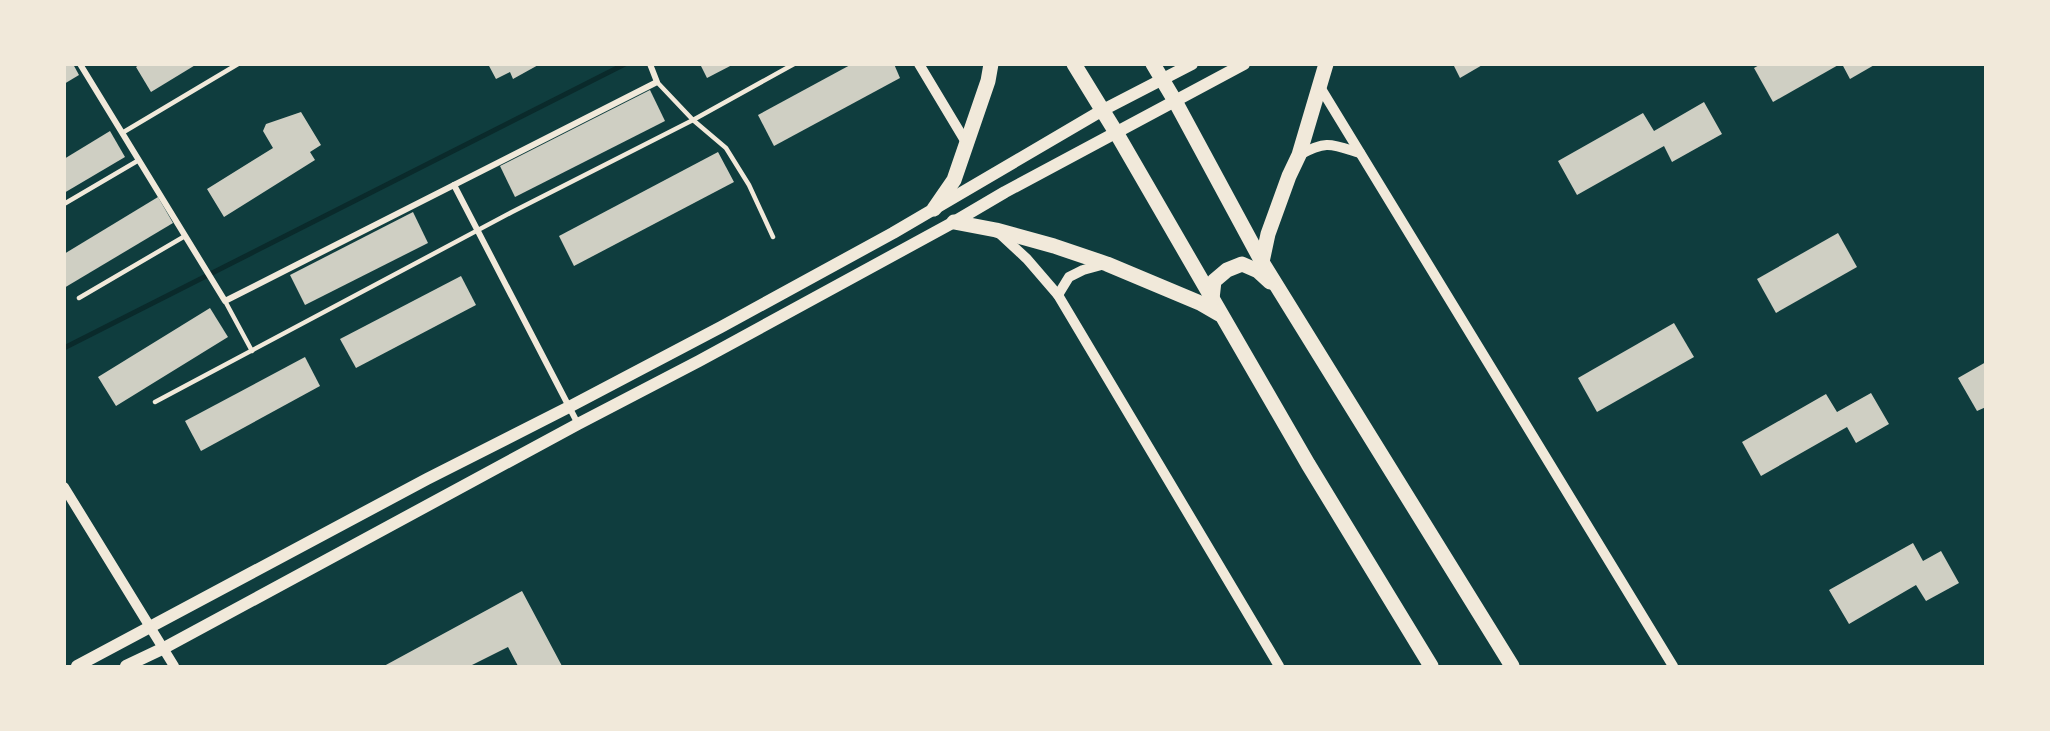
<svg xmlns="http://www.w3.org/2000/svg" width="2050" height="731" viewBox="0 0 2050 731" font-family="Barlow,sans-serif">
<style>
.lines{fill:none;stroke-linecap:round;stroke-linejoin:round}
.stream{stroke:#0a2a2b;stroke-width:5}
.building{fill:#cfcfc3}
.service{stroke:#f1e9da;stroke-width:4.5}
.minor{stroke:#f1e9da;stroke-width:6}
.tertiary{stroke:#f1e9da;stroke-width:10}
.secondary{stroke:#f1e9da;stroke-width:12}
.primary{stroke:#f1e9da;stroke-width:15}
</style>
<rect width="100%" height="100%" fill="#0f3d3e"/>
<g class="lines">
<polyline class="stream" points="64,348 625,64"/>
</g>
<g class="building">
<polygon points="64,64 73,64 79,75 64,84"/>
<polygon points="140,64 197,64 151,92 136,67"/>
<polygon points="488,64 540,64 513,79 510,72 496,79"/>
<polygon points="700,64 734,64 707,78"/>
<polygon points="852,64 894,64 900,78 774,146 758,115"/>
<polygon points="1453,64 1484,64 1460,78"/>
<polygon points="1761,64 1840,64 1773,102 1754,68"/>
<polygon points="1842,64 1876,64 1850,79"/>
<polygon points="650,90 665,121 515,197 500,166"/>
<polygon points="1704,102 1722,134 1672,162 1664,146 1577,195 1558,161 1643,113 1654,131"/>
<polygon points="301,112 321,145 310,152 315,160 224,217 207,189 273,148 263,131 266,124"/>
<polygon points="110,131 125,157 64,193 64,159"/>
<polygon points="718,152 734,182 574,266 559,236"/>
<polygon points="158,197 173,223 64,288 64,254"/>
<polygon points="413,212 428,243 305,305 290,275"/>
<polygon points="1838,233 1857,267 1776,313 1757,279"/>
<polygon points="461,276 476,305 356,368 340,339"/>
<polygon points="210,308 228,337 116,406 98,377"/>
<polygon points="1674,323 1694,357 1597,412 1578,378"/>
<polygon points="305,357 320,386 201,451 185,421"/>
<polygon points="1986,362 1986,407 1977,411 1958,378"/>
<polygon points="1871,393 1889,424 1856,443 1847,427 1761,476 1742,442 1826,394 1837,412"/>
<polygon points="1913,543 1923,561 1941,551 1959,583 1926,601 1916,585 1849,624 1829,590"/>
<polygon points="522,591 562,666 518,666 508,647 470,666 384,666"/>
</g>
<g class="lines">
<g class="service">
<polyline points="657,82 693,120 726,148 749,185 773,237"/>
<polyline points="122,133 238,64"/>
<polyline points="64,204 139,160"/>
<polyline points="79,298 185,236"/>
<polyline points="225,301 252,351"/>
<polyline points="155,402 512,212 693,120 794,64"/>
</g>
<g class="minor">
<polyline points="80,64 225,301 657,82 650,64"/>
<polyline points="454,185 578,424"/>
</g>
<g class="tertiary">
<polyline points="919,64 967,144"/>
<polyline points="1320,87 1673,666"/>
<path d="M1299,155c28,-15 32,-11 61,-2"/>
<polyline points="998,232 1027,259 1058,295 1279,666"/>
<polyline points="1058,295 1069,277 1083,270 1105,264"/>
<polyline points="64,487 174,666"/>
</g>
<g class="secondary">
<polyline points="77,666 427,479 569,407 721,327 893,233 1101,111 1192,64"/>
<polyline points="126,666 164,648 578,424 699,361 954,222 1005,192 1244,64"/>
</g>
<g class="primary">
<polyline points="1074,64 1117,134 1308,464 1431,666"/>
<polyline points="1153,64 1175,101 1262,262 1512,666"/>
<polyline points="934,209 954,180 988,81 991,64"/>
<polyline points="954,222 996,230 1054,246 1107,264 1200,303 1219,314"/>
<polyline points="1262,262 1268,234 1289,176 1299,155 1326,64"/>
<polyline points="1212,299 1214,281 1227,270 1242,264 1258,271 1270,282"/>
</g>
</g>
<rect width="2050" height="731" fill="none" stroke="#f1e9da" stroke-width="132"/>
</svg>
